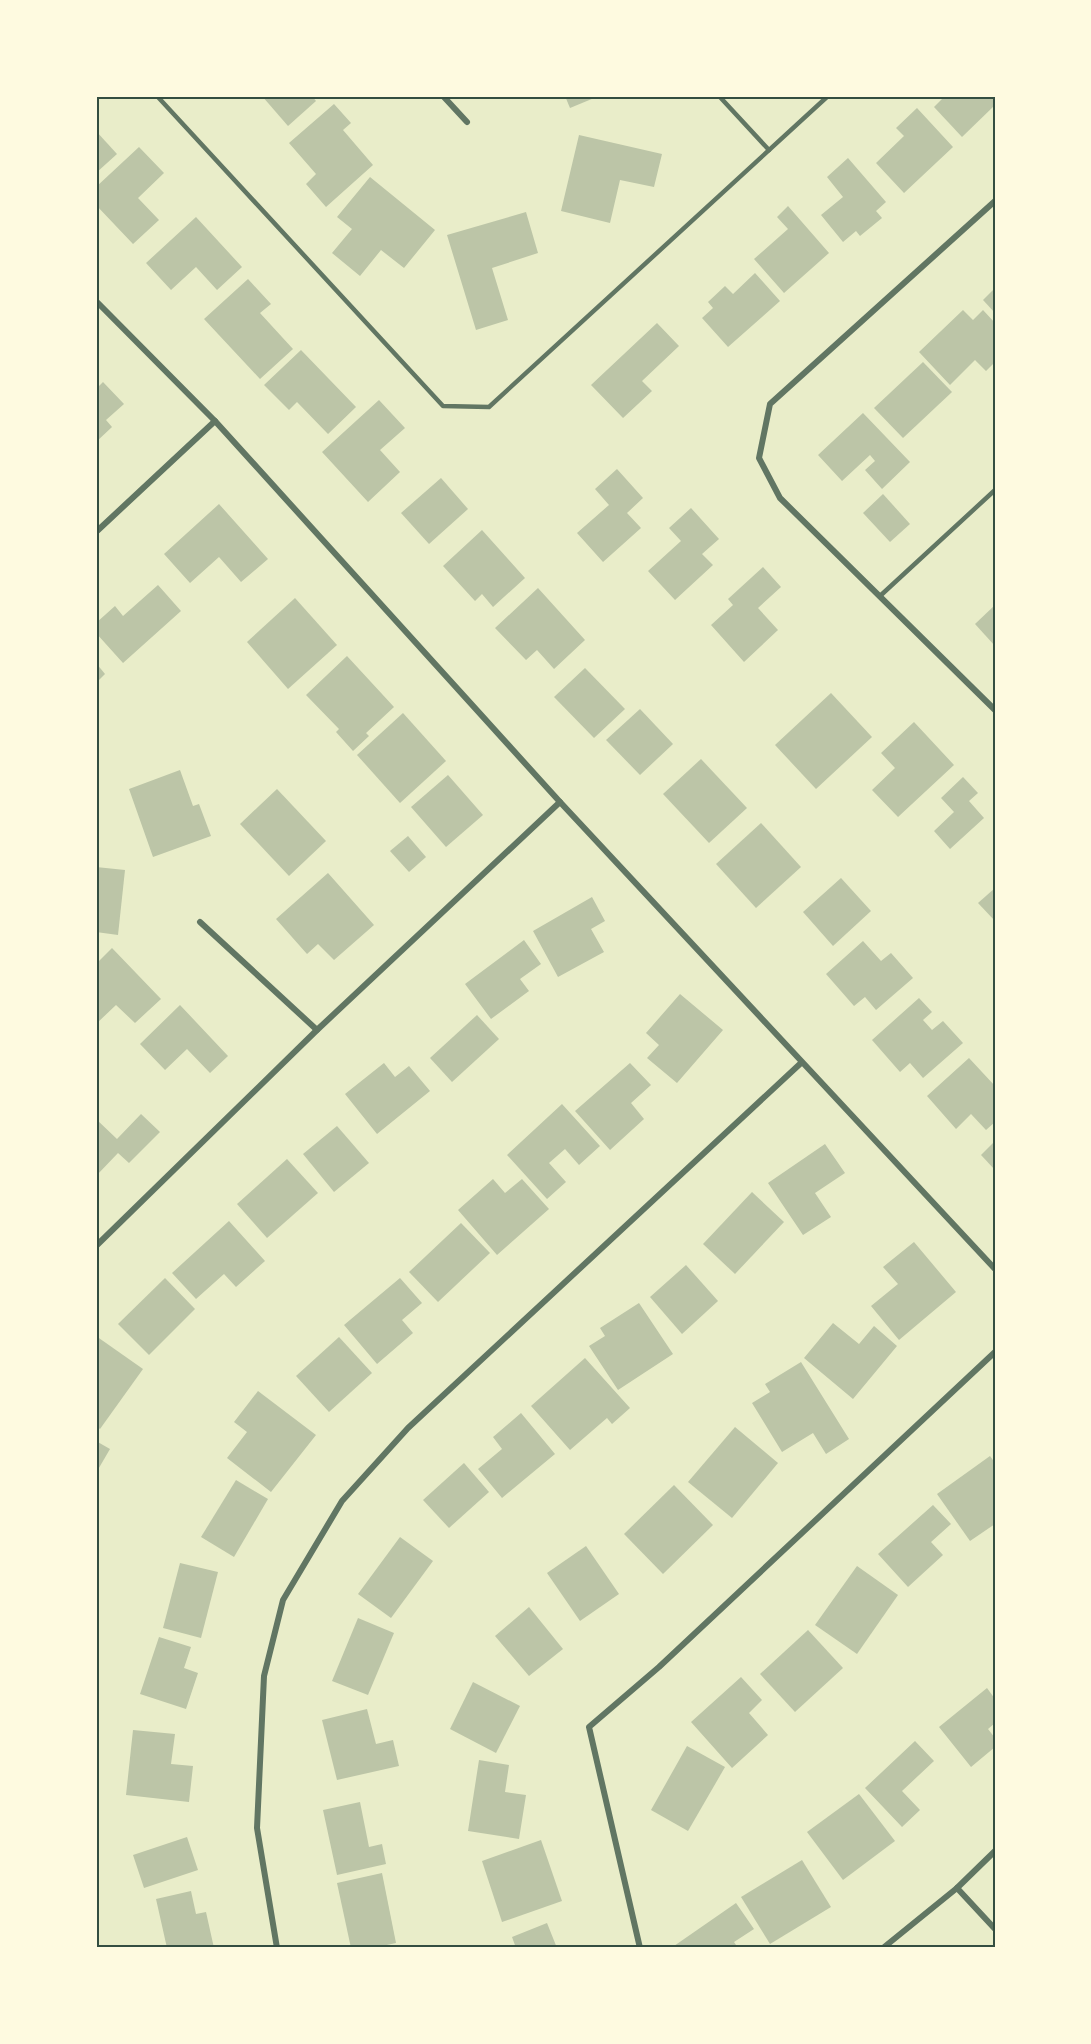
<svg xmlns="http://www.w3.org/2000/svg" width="1091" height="2044" viewBox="0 0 1091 2044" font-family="'PT Sans',sans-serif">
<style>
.building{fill:#bcc5a7}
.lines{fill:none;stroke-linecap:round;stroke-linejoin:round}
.service{stroke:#617663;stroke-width:4.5}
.minor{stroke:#617663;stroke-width:6}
.neatline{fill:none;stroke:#344e41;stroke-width:2}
</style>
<rect width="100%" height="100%" fill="#e9edc9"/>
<g class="building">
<polygon points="262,96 312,96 316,101 288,126"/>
<polygon points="565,96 599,96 570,108"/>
<polygon points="945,96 995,96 995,105 962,137 934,107"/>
<polygon points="334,104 351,123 343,130 373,165 326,207 306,184 316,174 289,143"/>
<polygon points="917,108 953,147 904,193 876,163 904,136 896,128"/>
<polygon points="96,131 117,154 96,173"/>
<polygon points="579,135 662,154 654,187 620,180 610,223 561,211"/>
<polygon points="139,147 164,173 138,198 159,220 133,244 96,205 96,187"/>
<polygon points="848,158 886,202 876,211 882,218 860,236 856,231 843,242 821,215 843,197 827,177"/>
<polygon points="370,177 435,230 404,268 381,250 360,276 332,253 352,229 337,217"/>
<polygon points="788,206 829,253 784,293 754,259 788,229 777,217"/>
<polygon points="526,212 538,253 492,268 508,320 476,330 447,235"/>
<polygon points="196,217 242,267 217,290 196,267 171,290 146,263"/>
<polygon points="755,273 780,301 728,347 702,318 713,308 708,302 725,286 733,294"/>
<polygon points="248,279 271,304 260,313 293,349 260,379 204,319"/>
<polygon points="995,288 995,313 983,300"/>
<polygon points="963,310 973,320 983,310 995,323 995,362 986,371 975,360 950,385 919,352"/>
<polygon points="657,323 679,346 642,381 652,391 623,418 591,385"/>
<polygon points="301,350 356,407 328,434 297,402 289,410 264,385"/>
<polygon points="923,362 952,392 903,438 874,408"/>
<polygon points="103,382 124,404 106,420 112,427 96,442 96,389"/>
<polygon points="379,400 405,428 380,450 400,472 368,502 322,452"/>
<polygon points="863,413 910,462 882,489 865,470 875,461 870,455 842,481 818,455"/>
<polygon points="617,469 643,498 627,513 641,528 603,562 577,533 609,505 595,489"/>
<polygon points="441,478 468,509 429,544 401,513"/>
<polygon points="883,494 910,524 890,542 863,513"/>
<polygon points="219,504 268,559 241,582 219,557 190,583 164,554"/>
<polygon points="691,508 719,539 702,554 713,565 675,600 648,571 681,541 669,528"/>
<polygon points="482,530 525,578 493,607 482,594 475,601 443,566"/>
<polygon points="763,567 781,587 758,608 778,630 744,662 711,625 733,605 728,599"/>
<polygon points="158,585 181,611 123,663 96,633 96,623 115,606 123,616"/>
<polygon points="538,588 585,640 554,669 537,650 526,660 495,628"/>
<polygon points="295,598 337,645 288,689 247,642"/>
<polygon points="995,605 995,646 975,624"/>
<polygon points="347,656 394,707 366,733 369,736 353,751 336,732 339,729 306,695"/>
<polygon points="96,663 105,674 96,683"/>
<polygon points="585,668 625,709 594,738 554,697"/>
<polygon points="831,693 872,737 816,789 775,745"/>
<polygon points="640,709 673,744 640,775 606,740"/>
<polygon points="403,713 446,761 400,803 357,755"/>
<polygon points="914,722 954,765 898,817 872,790 895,768 881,753"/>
<polygon points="701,759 747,808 709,843 663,794"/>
<polygon points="180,770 193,806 199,804 211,836 153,857 129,789"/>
<polygon points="448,775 483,815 446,847 411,807"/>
<polygon points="963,777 978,793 969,801 984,818 950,849 934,831 954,812 941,798"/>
<polygon points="277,789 326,841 289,876 240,824"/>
<polygon points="761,823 801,867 756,908 716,864"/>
<polygon points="408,836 426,857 409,872 390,851"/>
<polygon points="96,867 125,870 118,935 96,932"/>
<polygon points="328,873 374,925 334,960 318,944 307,954 276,919"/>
<polygon points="841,878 871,911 833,946 803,912"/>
<polygon points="995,888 995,921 978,903"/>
<polygon points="592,897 605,921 591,929 604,952 558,977 533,931"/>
<polygon points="524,940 541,964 520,979 529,991 491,1019 465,984"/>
<polygon points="863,941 881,961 891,953 913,978 876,1010 865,997 854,1006 826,974"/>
<polygon points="112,948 161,999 135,1023 116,1005 96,1024 96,964"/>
<polygon points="680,994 723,1030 677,1083 647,1058 659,1045 646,1033"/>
<polygon points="919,998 932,1012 923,1020 932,1030 943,1021 963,1043 923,1078 910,1063 900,1072 872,1040"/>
<polygon points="180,1005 228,1056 210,1073 187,1049 165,1070 140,1044"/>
<polygon points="477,1015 499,1039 452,1082 430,1058"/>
<polygon points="969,1058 995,1086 995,1122 986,1130 971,1114 956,1129 927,1096"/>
<polygon points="384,1063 395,1077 409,1066 430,1091 377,1134 345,1094"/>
<polygon points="630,1063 651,1085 631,1103 644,1119 610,1150 575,1111"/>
<polygon points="562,1104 600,1146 579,1165 565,1149 549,1163 566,1182 547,1199 507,1155"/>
<polygon points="141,1114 160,1132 129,1163 118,1153 96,1176 96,1119 117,1139"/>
<polygon points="337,1126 369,1163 334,1192 303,1154"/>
<polygon points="995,1141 995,1170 981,1155"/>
<polygon points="825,1144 845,1173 815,1193 831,1217 803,1235 768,1183"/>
<polygon points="287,1159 318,1193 267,1238 237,1204"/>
<polygon points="493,1179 505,1193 522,1179 549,1209 497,1255 458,1210"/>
<polygon points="752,1192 784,1222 735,1274 703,1244"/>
<polygon points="229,1221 265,1261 236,1287 224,1274 196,1299 172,1273"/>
<polygon points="461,1223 490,1253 438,1302 409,1272"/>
<polygon points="914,1242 956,1292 899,1340 871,1306 898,1284 883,1267"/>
<polygon points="686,1265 718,1301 682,1334 650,1297"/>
<polygon points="165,1278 195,1309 149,1355 118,1324"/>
<polygon points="400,1278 422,1303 402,1320 413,1333 377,1364 344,1325"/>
<polygon points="639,1303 673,1354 618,1390 589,1346 605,1336 600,1328"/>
<polygon points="833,1323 859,1344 874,1326 897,1346 853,1399 804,1358"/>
<polygon points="96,1336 143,1369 100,1429 96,1426"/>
<polygon points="339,1337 372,1373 329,1412 296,1376"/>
<polygon points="585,1358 630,1408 612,1424 607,1418 570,1450 531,1406"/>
<polygon points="801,1362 849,1439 826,1454 813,1433 782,1452 752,1403 770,1392 765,1384"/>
<polygon points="258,1391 316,1435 271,1492 227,1458 247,1432 234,1422"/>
<polygon points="521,1413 555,1454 502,1498 478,1469 502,1449 493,1437"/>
<polygon points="735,1427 778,1463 732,1518 688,1482"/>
<polygon points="96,1441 110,1449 96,1473"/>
<polygon points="990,1456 995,1463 995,1524 970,1541 937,1494"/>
<polygon points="464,1463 489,1492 449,1528 423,1500"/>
<polygon points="236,1480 268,1499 234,1557 201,1537"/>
<polygon points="674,1485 713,1525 663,1574 624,1534"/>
<polygon points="933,1505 951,1524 931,1542 943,1555 908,1587 878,1554"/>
<polygon points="400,1537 433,1561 391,1618 358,1594"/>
<polygon points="586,1546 619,1594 580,1621 547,1573"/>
<polygon points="180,1563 218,1572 201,1638 163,1628"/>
<polygon points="857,1566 898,1595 857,1654 815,1625"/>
<polygon points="529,1607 563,1649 529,1676 495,1636"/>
<polygon points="358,1618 394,1633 368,1695 332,1681"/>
<polygon points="808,1630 843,1668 795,1712 760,1674"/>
<polygon points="159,1637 191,1647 184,1668 198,1673 186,1709 140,1694"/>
<polygon points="741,1677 762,1700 749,1713 768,1735 732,1768 691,1722"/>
<polygon points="473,1682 520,1706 496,1753 450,1729"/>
<polygon points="987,1688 995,1699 995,1723 988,1729 995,1738 995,1747 971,1767 939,1727"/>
<polygon points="367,1709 376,1744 393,1740 399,1766 337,1780 322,1720"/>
<polygon points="133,1730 175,1734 171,1764 193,1766 189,1802 126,1795"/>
<polygon points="915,1741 934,1761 902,1791 920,1810 902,1827 865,1788"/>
<polygon points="687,1746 725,1767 688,1831 651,1810"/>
<polygon points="479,1760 509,1765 505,1792 526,1795 519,1839 468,1831"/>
<polygon points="859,1794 895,1841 843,1880 807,1832"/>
<polygon points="360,1802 369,1847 382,1844 386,1864 337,1875 323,1810"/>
<polygon points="187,1837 198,1870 144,1888 133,1855"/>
<polygon points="541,1840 562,1901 502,1922 482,1861"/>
<polygon points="802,1860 831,1907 770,1944 741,1897"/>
<polygon points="382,1873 396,1943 373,1948 351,1948 337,1883"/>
<polygon points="191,1891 196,1914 206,1912 214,1948 167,1948 156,1899"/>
<polygon points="736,1903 754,1929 734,1942 738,1948 676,1948 674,1946"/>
<polygon points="547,1923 557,1948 516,1948 512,1937"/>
</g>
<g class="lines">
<g class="service">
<polyline points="157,96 443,406 489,407 828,96"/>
<polyline points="719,96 769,150"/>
<polyline points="880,596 995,490"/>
</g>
<g class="minor">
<polyline points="443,96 467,122"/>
<polyline points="995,201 770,404 759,458 780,498 995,710"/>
<polyline points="96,301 215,421 560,802 995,1269"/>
<polyline points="96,532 215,421"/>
<polyline points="200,922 317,1030"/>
<polyline points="96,1246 317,1030 560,802"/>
<polyline points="957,1888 995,1929"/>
<polyline points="277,1948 257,1828 264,1676 283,1600 342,1501 408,1428 801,1063"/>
<polyline points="640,1948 589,1727 659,1667 995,1352"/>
<polyline points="883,1948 957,1888 995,1851"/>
</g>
</g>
<rect width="1091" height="2044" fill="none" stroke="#fefae0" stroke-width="195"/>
<rect x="98" y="98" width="896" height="1848" class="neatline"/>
</svg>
